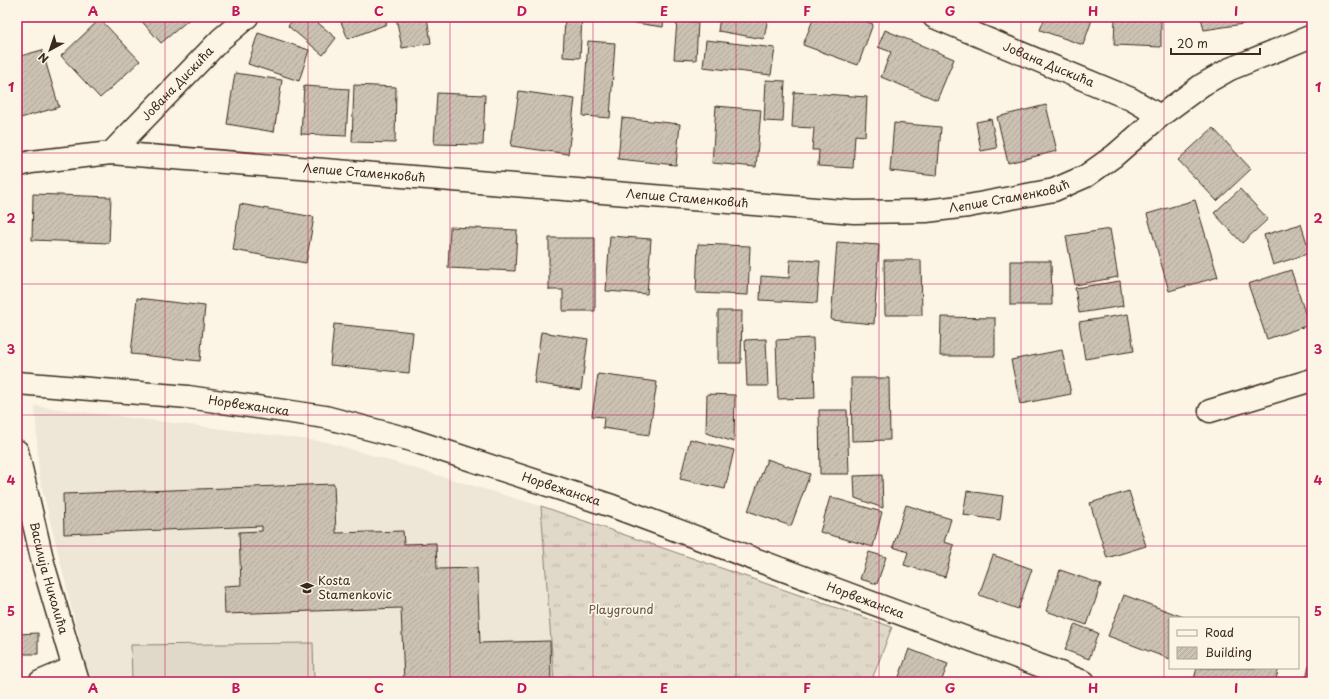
<svg xmlns="http://www.w3.org/2000/svg" width="1329" height="699" viewBox="0 0 1329 699" font-family="'Playpen Sans',sans-serif">
<style>
.built{fill:#eee6d6}
.grass{fill:url(#grass-tufts);stroke:#8e8173}
.garden{fill:#e0d8c8;stroke:#8e8173}
.building{fill:url(#building-hatch);stroke:#3b2a1e}
.lines{fill:none;stroke-linecap:round;stroke-linejoin:round}
.street-casing{stroke:#3b2a1e;stroke-width:25}
.street{stroke:#fcf5e5;stroke-width:22}
.grid{fill:none;stroke:#c2185b;stroke-width:1;stroke-opacity:0.55}
.labels{text-anchor:middle;stroke-width:3.5;stroke-linejoin:round;paint-order:stroke}
.street-label{font-size:12px;fill:#3b2a1e;stroke:#fcf5e5}
.poi-label{font-size:12px;fill:#3b2a1e;stroke:#fcf5e5;text-anchor:start}
.park-label{font-size:12px;fill:#645648;stroke:#fcf5e5}
.neatline{fill:none;stroke:#c2185b;stroke-width:1.5}
.grid-label{font-size:13px;text-anchor:middle;font-weight:bold;fill:#c2185b}
</style>
<defs>
<pattern id="grass-tufts" width="24" height="20" patternUnits="userSpaceOnUse"><rect width="24" height="20" fill="#e0d8c8"/><path d="M3 7l-1-3M5 7V3M7 7l1-3M15 17l-1-3M17 17v-4M19 17l1-3" fill="none" stroke="#c1baab"/></pattern>
<pattern id="building-hatch" width="6" height="6" patternUnits="userSpaceOnUse"><rect width="6" height="6" fill="#ccc2b3"/><path d="M-1 1l2-2M0 6l6-6M5 7l2-2" fill="none" stroke="#b0a79a"/></pattern>
</defs>
<rect width="100%" height="100%" fill="#fcf5e5"/>
<filter id="ink" filterUnits="userSpaceOnUse"><feTurbulence type="fractalNoise" baseFrequency=".025" numOctaves="2"/><feDisplacementMap in="SourceGraphic" scale="8" xChannelSelector="R" yChannelSelector="G"/><feConvolveMatrix kernelMatrix="1 2 1 2 8 2 1 2 1" color-interpolation-filters="sRGB"/></filter>
<g filter="url(#ink)">
<polygon class="built" points="35,406 327,442 541,506 554,682 91,682 87,670 39,476"/>
<polygon class="grass" points="541,506 892,627 871,682 554,682"/>
<polygon class="garden" points="313,643 314,682 132,682 131,645"/>
<g class="building">
<polygon points="138,17 192,17 161,43"/>
<polygon points="295,17 311,17 336,38 323,55 288,26"/>
<polygon points="339,17 384,17 387,24 348,39"/>
<polygon points="396,17 427,17 431,43 402,48"/>
<polygon points="565,17 582,17 580,58 563,57"/>
<polygon points="615,17 664,17 663,27 615,20"/>
<polygon points="720,17 768,17 764,39 718,31"/>
<polygon points="814,17 853,17 873,24 858,65 803,45"/>
<polygon points="1045,17 1093,17 1083,45 1040,30"/>
<polygon points="1115,17 1161,17 1161,47 1114,45"/>
<polygon points="1201,17 1242,17 1243,24 1204,30"/>
<polygon points="100,19 140,61 100,98 61,56"/>
<polygon points="677,21 698,22 696,60 674,59"/>
<polygon points="885,30 954,59 937,100 881,77 891,52 878,47"/>
<polygon points="258,33 309,50 299,81 248,64"/>
<polygon points="706,40 775,48 771,75 703,67"/>
<polygon points="588,41 615,43 610,118 583,116"/>
<polygon points="42,50 59,107 17,119 17,57"/>
<polygon points="235,73 282,80 274,132 227,124"/>
<polygon points="766,80 785,81 783,122 764,121"/>
<polygon points="354,85 396,87 395,143 352,142"/>
<polygon points="304,86 349,89 346,136 301,134"/>
<polygon points="519,91 575,99 568,154 511,146"/>
<polygon points="794,92 867,97 865,136 855,135 853,168 818,166 819,150 812,150 814,128 792,127"/>
<polygon points="437,93 485,95 483,145 434,144"/>
<polygon points="1046,105 1057,151 1008,163 997,117"/>
<polygon points="716,106 761,110 756,167 712,163"/>
<polygon points="622,118 680,124 676,165 618,159"/>
<polygon points="991,119 997,148 981,151 976,122"/>
<polygon points="894,123 941,127 937,176 890,171"/>
<polygon points="1213,128 1251,169 1217,201 1178,160"/>
<polygon points="1240,189 1268,219 1242,243 1214,213"/>
<polygon points="33,194 111,197 109,243 32,240"/>
<polygon points="1195,200 1218,277 1169,291 1147,214"/>
<polygon points="240,204 314,217 306,263 233,250"/>
<polygon points="1301,224 1310,253 1273,265 1264,235"/>
<polygon points="450,227 517,230 515,271 448,268"/>
<polygon points="1110,229 1118,277 1075,285 1066,236"/>
<polygon points="610,236 651,239 647,294 606,291"/>
<polygon points="549,238 595,238 595,311 563,311 563,290 549,290"/>
<polygon points="837,242 879,245 874,324 831,320"/>
<polygon points="698,244 750,246 748,295 696,293"/>
<polygon points="790,260 820,261 817,303 760,300 761,276 789,278"/>
<polygon points="884,260 921,260 922,315 885,315"/>
<polygon points="1010,261 1051,261 1052,305 1010,305"/>
<polygon points="1291,270 1309,325 1267,339 1248,284"/>
<polygon points="1120,281 1123,306 1079,313 1075,288"/>
<polygon points="137,298 205,306 200,361 131,354"/>
<polygon points="718,311 742,311 741,363 718,363"/>
<polygon points="1128,314 1134,351 1085,359 1079,322"/>
<polygon points="941,317 995,318 995,356 940,356"/>
<polygon points="334,324 413,332 409,373 330,365"/>
<polygon points="541,332 588,339 581,390 534,383"/>
<polygon points="813,338 815,398 778,399 776,340"/>
<polygon points="766,339 768,386 747,386 745,340"/>
<polygon points="1062,350 1071,394 1020,404 1011,360"/>
<polygon points="598,374 657,382 649,435 603,428 604,417 592,416"/>
<polygon points="851,378 889,378 890,440 852,441"/>
<polygon points="707,394 735,395 734,442 706,433"/>
<polygon points="819,410 847,410 849,474 820,474"/>
<polygon points="690,439 734,450 725,489 680,479"/>
<polygon points="767,459 810,474 791,526 748,511"/>
<polygon points="882,475 883,508 855,498 854,476"/>
<polygon points="334,484 336,533 403,531 404,544 436,543 437,569 477,568 480,643 550,641 551,682 404,682 401,608 225,614 224,586 241,585 239,532 262,531 262,526 64,534 63,494"/>
<polygon points="967,491 1003,496 1000,520 963,515"/>
<polygon points="1129,491 1146,546 1107,558 1090,503"/>
<polygon points="830,497 882,512 873,547 820,532"/>
<polygon points="906,505 951,519 944,542 954,545 945,577 904,565 908,552 893,547"/>
<polygon points="869,552 886,557 877,584 860,579"/>
<polygon points="993,555 1032,569 1018,609 979,595"/>
<polygon points="1060,570 1101,584 1087,625 1046,611"/>
<polygon points="1124,595 1186,618 1170,618 1170,659 1108,636"/>
<polygon points="1075,624 1098,633 1089,659 1065,650"/>
<polygon points="38,633 38,654 17,654 17,634"/>
<polygon points="909,649 948,664 941,682 913,682 899,677"/>
<polygon points="1309,666 1312,667 1312,682 1305,682"/>
<polygon points="1197,668 1279,668 1275,682 1203,682 1194,679"/>
</g>
<g class="lines">
<g class="street-casing">
<g id="street">
<path id="s1" d="M934,17l197,82 29,17"/>
<path id="s2" d="M111,153l110,-114 26,-22"/>
<path id="s3" d="M17,166l14,-4 80,-9 743,59 72,-1 42,-5 86,-16 32,-14 28,-20 46,-40 42,-31 28,-16 82,-33"/>
<path id="s4" d="M17,383l171,14 137,20 83,22 204,67 472,176"/>
<polyline points="1210,411 1312,380"/>
<path id="s5" d="M17,451l27,116 34,115"/>
<polyline points="40,682 73,668"/>
</g>
</g>
<use href="#street" class="street"/>
</g>
</g>
<path class="grid" d="M165,17v665M308,17v665M450,17v665M593,17v665M736,17v665M879,17v665M1021,17v665M1164,17v665M17,153h1295M17,284h1295M17,415h1295M17,546h1295"/>
<defs>
<g id="school-bare" transform="scale(1.08)"><path d="M0-5L7-2L0 1L-7-2ZM-4 1L0 2.5L4 1V4Q0 6-4 4Z" fill="#3b2a1e" stroke="#fcf5e5" stroke-width="2.5" paint-order="stroke"/></g>
</defs>
<g fill-rule="evenodd">
<use href="#school-bare" x="307" y="588"/>
</g>
<g class="labels">
<g class="street-label">
<text dy="4" stroke="none"><textPath href="#s1" startOffset="124">Јована Дискића</textPath></text>
<text dy="4" stroke="none"><textPath href="#s2" startOffset="96">Јована Дискића</textPath></text>
<text dy="4" stroke="none"><textPath href="#s3" startOffset="349">Лепше Стаменковић</textPath></text>
<text dy="4" stroke="none"><textPath href="#s3" startOffset="997">Лепше Стаменковић</textPath></text>
<text dy="4" stroke="none"><textPath href="#s3" startOffset="673">Лепше Стаменковић</textPath></text>
<text dy="4" stroke="none"><textPath href="#s4" startOffset="233">Норвежанска</textPath></text>
<text dy="4" stroke="none"><textPath href="#s4" startOffset="557">Норвежанска</textPath></text>
<text dy="4" stroke="none"><textPath href="#s5" startOffset="131">Василија Николића</textPath></text>
<text dy="4" stroke="none"><textPath href="#s4" startOffset="881">Норвежанска</textPath></text>
</g>
<g class="poi-label">
<text x="318" y="585">Kosta<tspan x="318" dy="14">Stamenkovic</tspan></text>
</g>
<g class="park-label">
<text x="621" y="614">Playground</text>
</g>
</g>
<rect width="1329" height="699" fill="none" stroke="#fcf5e5" stroke-width="44"/>
<rect x="1169" y="617" width="130" height="52" fill="#fcf5e5" stroke="#afa495"/>
<rect x="1177" y="630" width="20" height="6" fill="#fcf5e5" stroke="#afa495"/>
<text x="1205" y="637" font-size="12" fill="#3b2a1e">Road</text>
<rect x="1177" y="647" width="20" height="12" fill="url(#building-hatch)" stroke="#afa495"/>
<text x="1205" y="657" font-size="12" fill="#3b2a1e">Building</text>
<g transform="translate(50 50) rotate(220)" stroke="#fcf5e5" stroke-width="3" paint-order="stroke">
<path d="M0-3L7 15L0 10L-7 15Z" fill="#3b2a1e"/>
<text y="-6" font-size="11" font-weight="bold" text-anchor="middle" fill="#3b2a1e">N</text>
</g>
<path d="M1171 48v6h89v-6" fill="none" stroke="#3b2a1e" stroke-width="2"/>
<text x="1177" y="48" font-size="12" fill="#3b2a1e" stroke="#fcf5e5" stroke-width="3" paint-order="stroke">20 m</text>
<rect x="22" y="22" width="1285" height="655" class="neatline"/>
<g class="grid-label">
<text x="93" y="16">A</text>
<text x="236" y="16">B</text>
<text x="379" y="16">C</text>
<text x="522" y="16">D</text>
<text x="664" y="16">E</text>
<text x="807" y="16">F</text>
<text x="950" y="16">G</text>
<text x="1093" y="16">H</text>
<text x="1236" y="16">I</text>
<text x="11" y="92">1</text>
<text x="1318" y="92">1</text>
<text x="11" y="223">2</text>
<text x="1318" y="223">2</text>
<text x="11" y="354">3</text>
<text x="1318" y="354">3</text>
<text x="11" y="485">4</text>
<text x="1318" y="485">4</text>
<text x="11" y="616">5</text>
<text x="1318" y="616">5</text>
<text x="93" y="693">A</text>
<text x="236" y="693">B</text>
<text x="379" y="693">C</text>
<text x="522" y="693">D</text>
<text x="664" y="693">E</text>
<text x="807" y="693">F</text>
<text x="950" y="693">G</text>
<text x="1093" y="693">H</text>
<text x="1236" y="693">I</text>
</g>
</svg>
